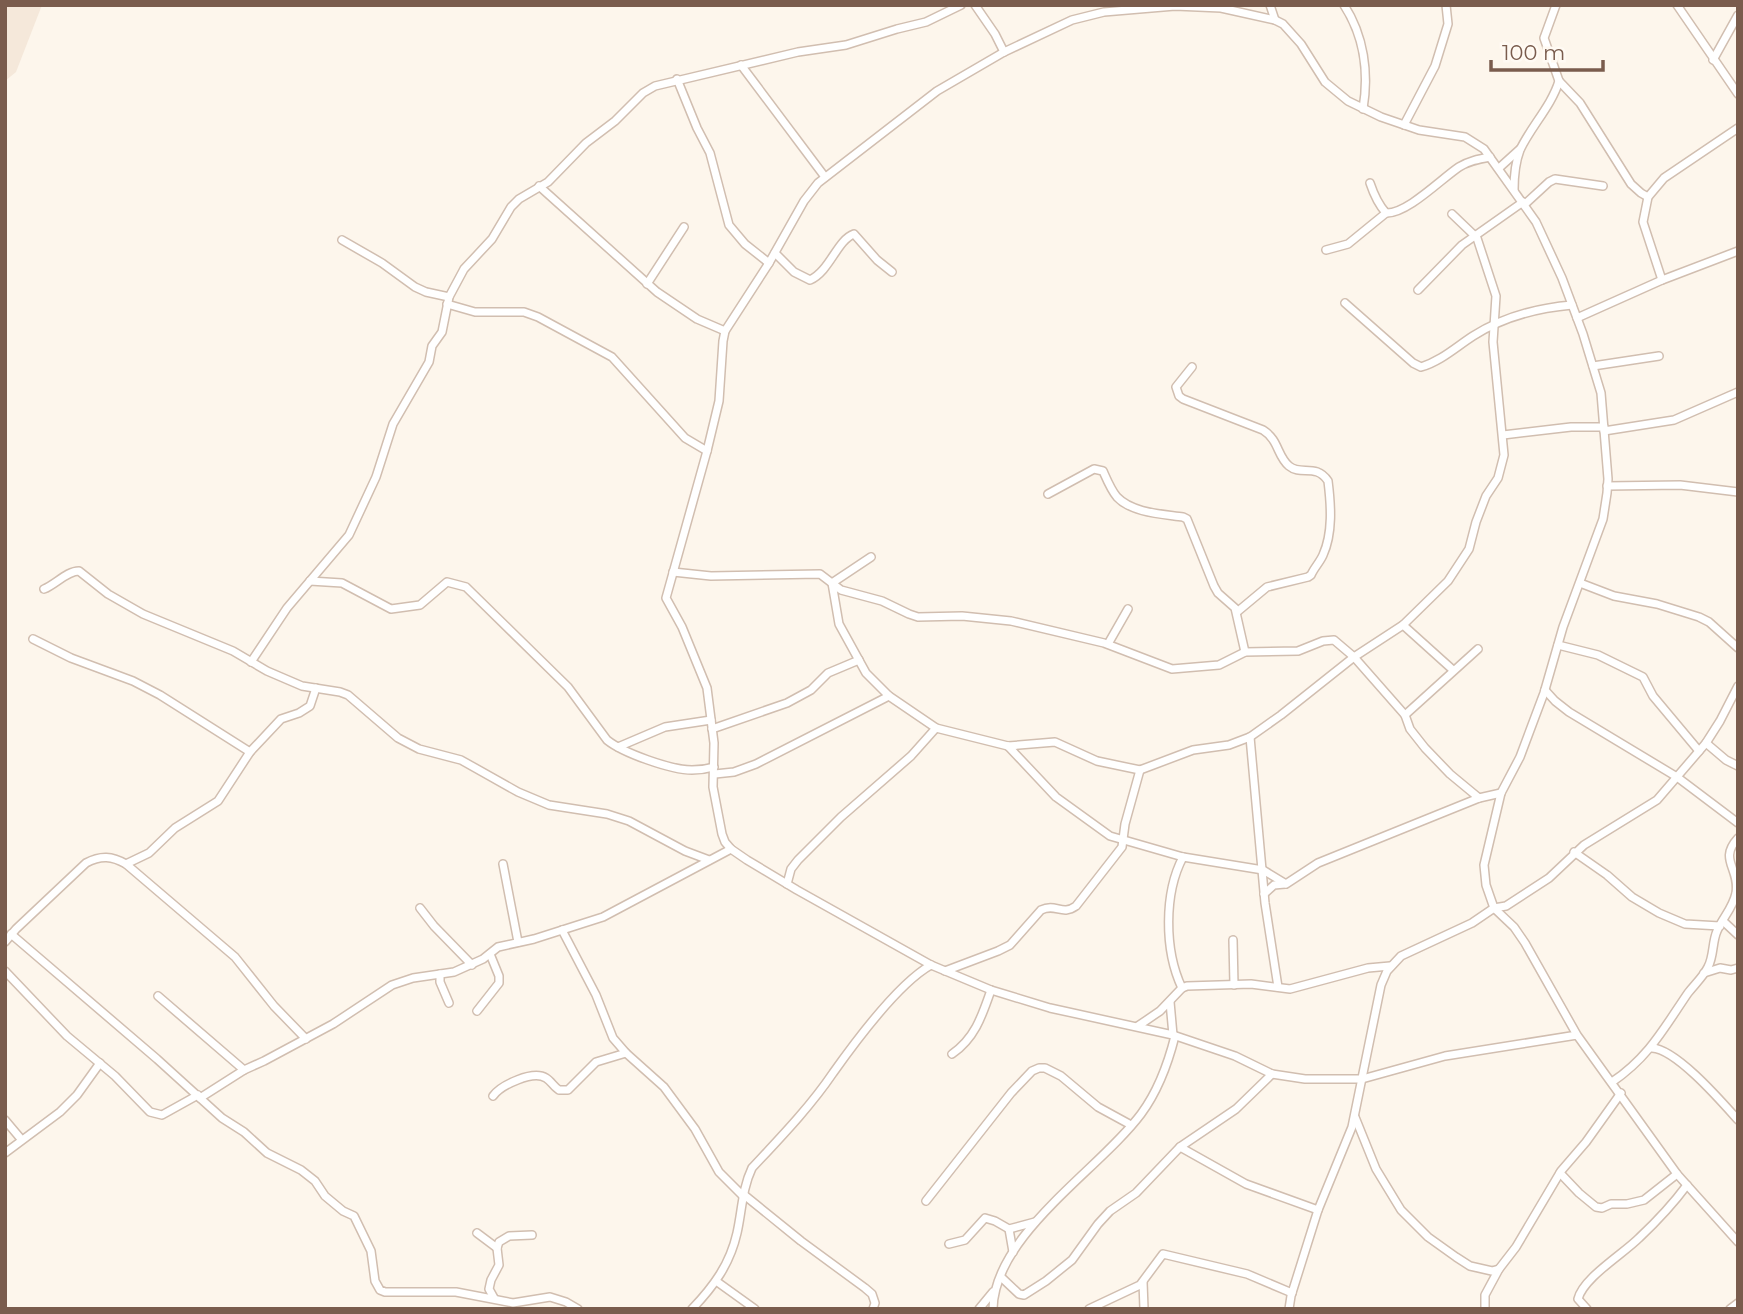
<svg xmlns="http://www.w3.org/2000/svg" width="1743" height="1314" viewBox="0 0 1743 1314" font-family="Montserrat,sans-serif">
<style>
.residential{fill:#f5e8da}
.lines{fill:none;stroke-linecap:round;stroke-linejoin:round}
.street-casing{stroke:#d1beb0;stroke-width:10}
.street{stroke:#fff;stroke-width:7}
</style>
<rect width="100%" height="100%" fill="#fdf6ec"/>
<polygon class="residential" points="5,5 42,5 16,72 5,81"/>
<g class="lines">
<g class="street-casing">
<g id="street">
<polyline points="975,5 995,34 1004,52"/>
<polyline points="1270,5 1275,20"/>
<path d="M1344,5c20,31 25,68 19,104"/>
<polyline points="1677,5 1738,94"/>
<polyline points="1713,60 1738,15"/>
<polyline points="741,65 825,177"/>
<polyline points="677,79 697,128 710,153 729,225 745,244 769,263"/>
<polyline points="1559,81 1580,103 1631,184 1641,193 1648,197"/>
<polyline points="1404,125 1435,66 1448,24 1446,5"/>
<polyline points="1499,168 1520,149"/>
<path d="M1370,183c4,12 8,21 16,30 21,1 55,-34 73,-46 9,-6 20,-8 31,-10"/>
<polyline points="539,186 657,292 697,319 725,331"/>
<path d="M1514,190c0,-14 1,-27 6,-40 10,-22 32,-45 39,-69l-15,-43 12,-33"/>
<polyline points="1524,205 1549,182 1555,179 1603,186"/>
<polyline points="1452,214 1475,236"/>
<polyline points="342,240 382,263 415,287 426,292 449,297"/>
<polyline points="1326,250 1348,244 1386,213"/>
<path d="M775,253l19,19 16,8c20,-9 27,-40 44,-46l23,26 15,12"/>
<polyline points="1662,280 1643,222 1648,197 1664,178 1738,128"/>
<polyline points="647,284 684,227"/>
<polyline points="1418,290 1462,245 1523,202"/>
<path d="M1345,303l68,60 8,4c20,-6 35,-20 52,-31 30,-19 64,-28 99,-31"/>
<polyline points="447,304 475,312 524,312 538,317 612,357 685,438 707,451"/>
<polyline points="1577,318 1662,280 1738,251"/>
<polyline points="1593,366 1659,356"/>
<path d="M1192,367l-16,20 3,9 4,3 80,31c16,10 14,26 26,36 12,10 27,-3 39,15 3,24 5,52 -5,74 -3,7 -9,13 -12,20l-3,2 -41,10 -30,25"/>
<polyline points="1604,431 1674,420 1738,392"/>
<polyline points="1503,435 1571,427 1604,427"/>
<polyline points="1607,486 1680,485 1738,492"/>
<path d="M1048,494l46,-25 9,2c4,9 8,19 14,26 15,16 45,17 66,20l4,2 27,67 4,7 17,15 10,44"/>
<polyline points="871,557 832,583 839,624 866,673 889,696 936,728 1008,746 1055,742 1097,761 1140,770 1193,750 1229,745 1250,737 1281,715 1354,657 1403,625 1448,581 1469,549 1476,522 1486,496 1498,478 1504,455 1493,342 1496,296 1476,235"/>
<polyline points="673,572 711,576 820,574 841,590 882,601 909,614 918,617 962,616 1011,621 1104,643 1172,669 1219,665 1245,652 1298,651 1323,641 1334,640 1354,657 1405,715 1410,729 1425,748 1450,774 1479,798"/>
<path d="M310,581l32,2 49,26 29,-4 27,-23 19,5 102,100 39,53c16,13 64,30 85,30 8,0 15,-1 22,-3"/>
<polyline points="1580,583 1614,596 1657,604 1699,617 1709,622 1738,648"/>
<path d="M44,589c12,-5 23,-18 35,-18l29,23 35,20 90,37 34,20 35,15 38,6 8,3 50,43 21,11 42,11 57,32 31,13 58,9 22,7 56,30 24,9"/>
<polyline points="1403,625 1453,670"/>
<polyline points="33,639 71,658 133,681 160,695 250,752"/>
<polyline points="1108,644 1128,609"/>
<polyline points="1558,645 1598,655 1643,677 1653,696 1699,751"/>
<polyline points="251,662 287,608 349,535 376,477 393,424 429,362 432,346 442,332 449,297 464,269 492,239 511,207 519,199 548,182 586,143 615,121 643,93 655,86 798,52 846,45 897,29 926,22 961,5"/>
<polyline points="1545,690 1555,701 1569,712 1677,777 1738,823"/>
<polyline points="1405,715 1478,649"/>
<polyline points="712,729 787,703 811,690 828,673 859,660"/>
<polyline points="1250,737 1265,903 1278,987"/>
<polyline points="1706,743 1726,760 1738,766"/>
<polyline points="1008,746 1056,797 1110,836 1183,857 1263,870 1286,884 1318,863 1479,798 1501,793"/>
<polyline points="618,747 665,727 711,720"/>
<polyline points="715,774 734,772 756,764 889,696"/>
<polyline points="1574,852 1607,875 1632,897 1659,913 1685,924 1720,926"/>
<polyline points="126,864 149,853 175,828 218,801 250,752 281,719 299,713 310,706 316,688"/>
<polyline points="503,864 518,942"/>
<polyline points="787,884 791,869 798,860 841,817 911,756 936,728"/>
<polyline points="1264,894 1274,885 1285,884"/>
<polyline points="420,908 434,926 472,965"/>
<polyline points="1723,921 1738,935"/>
<polyline points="562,930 596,995 613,1038 626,1053 664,1087 695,1129 719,1172 743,1196"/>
<polyline points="11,934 157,1059 222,1118 244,1132 267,1153 301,1170 315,1181 325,1196 343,1211 354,1216 371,1251 375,1281 380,1290 385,1292 456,1292 513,1303 550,1297 566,1302 578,1309"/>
<polyline points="1233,940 1234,985"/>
<path d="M5,942l11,-13 70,-66c15,-8 26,-7 40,1l109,93 39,49 32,33"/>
<polyline points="5,971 67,1036 115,1076 150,1112 162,1115 198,1095"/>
<path d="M945,971l53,-20 12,-6 31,-35c15,-7 21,6 35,-4l46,-59 3,-23 15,-54"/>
<polyline points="1704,973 1720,968 1731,970 1738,968"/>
<polyline points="440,974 440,982 449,1003"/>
<path d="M1182,988c-18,-38 -18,-95 1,-131"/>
<polyline points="158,996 244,1070"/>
<polyline points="1170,1002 1173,1035"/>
<polyline points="477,1011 499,983 499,976 490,954"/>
<polyline points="1138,1026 1160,1011 1182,988 1187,986 1251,984 1290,989 1368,968 1390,966"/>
<polyline points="1577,1035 1445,1056 1362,1079 1305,1079 1272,1074 1235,1056 1173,1035 1050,1008 991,990 931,965 797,890 747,860 731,849 725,842 722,834 713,787 714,743 707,688 682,627 666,598 707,451 719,401 723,341 725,331 769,263 804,201 818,183 937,91 1004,52 1072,20 1104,12 1175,6 1221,8 1275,20 1283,24 1301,44 1325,82 1348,101 1381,117 1419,130 1465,137 1484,149 1536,222 1562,278 1583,334 1601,393 1608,479 1607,493 1603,519 1563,627 1544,693 1520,757 1501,793 1484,865 1486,885 1494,908 1514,927 1525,943 1577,1035 1677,1174 1738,1242"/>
<path d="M1652,1048c24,1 69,53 86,72"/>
<path d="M952,1054c23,-16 30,-38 39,-64"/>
<path d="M1612,1082c37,-25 52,-54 76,-89 7,-9 15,-16 20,-26 6,-11 4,-25 9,-36 6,-14 16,-23 19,-38 4,-25 -18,-33 2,-55"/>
<path d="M493,1096c8,-11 40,-26 53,-18 5,3 8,9 13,12h9l28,-28 30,-9"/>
<polyline points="200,1098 244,1070 264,1061 333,1024 392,985 413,978 454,972 483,959 498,947 534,939 603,917 731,849"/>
<polyline points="1355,1117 1376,1169 1401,1210 1428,1237 1456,1257 1470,1266 1492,1271 1499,1269 1516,1247 1561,1171 1586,1142 1621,1093"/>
<polyline points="5,1120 21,1139"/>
<polyline points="1180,1147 1246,1184 1318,1210"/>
<polyline points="5,1153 60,1112 77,1095 100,1063"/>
<polyline points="1560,1173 1579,1193 1596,1207 1602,1208 1611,1204 1627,1204 1644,1200 1677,1174"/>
<polyline points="743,1194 801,1241 865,1288 872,1294 875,1303 873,1309"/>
<polyline points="926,1201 1011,1093 1032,1071 1039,1068 1045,1068 1061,1076 1098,1107 1131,1125"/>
<polyline points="1009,1229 1013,1252"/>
<polyline points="477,1233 497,1248"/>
<polyline points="949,1244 965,1240 985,1218 995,1221 1009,1229 1035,1222"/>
<polyline points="1001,1277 1019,1294 1024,1295 1046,1281 1072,1260 1098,1224 1110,1211 1136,1193 1180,1147 1236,1109 1272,1074"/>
<polyline points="716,1281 755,1309"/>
<polyline points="1143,1282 1144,1309"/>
<polyline points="494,1298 489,1289 491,1280 499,1265 497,1248 499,1242 509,1236 532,1235"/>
<path d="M692,1309c22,-23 38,-45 45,-76 5,-22 5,-44 15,-65 28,-30 58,-61 81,-95 22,-31 66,-90 98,-108"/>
<polyline points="979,1309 993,1292"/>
<path d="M993,1309c1,-74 107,-140 148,-195 17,-23 27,-50 34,-78"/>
<polyline points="1089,1309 1140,1285 1163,1254 1247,1274 1292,1293"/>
<polyline points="1289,1309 1291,1296 1318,1210 1352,1127 1381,985 1387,971 1401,956 1472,923 1494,908 1506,906 1549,878 1584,845 1657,800 1706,743 1720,721 1738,686"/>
<polyline points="1485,1309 1485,1295 1499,1269"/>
<path d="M1587,1309l-9,-10c5,-21 45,-45 61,-61 17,-16 34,-34 48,-53"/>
<polyline points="1730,1309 1738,1303"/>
</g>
</g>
<use href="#street" class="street"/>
</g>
<rect width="1743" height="1314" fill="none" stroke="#7a5c4d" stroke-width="14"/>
<path d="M1491 60v10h112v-10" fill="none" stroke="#7a5c4d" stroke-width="3.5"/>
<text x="1502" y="60" font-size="21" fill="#7a5c4d" stroke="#fffaf3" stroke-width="5" paint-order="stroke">100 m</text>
</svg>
